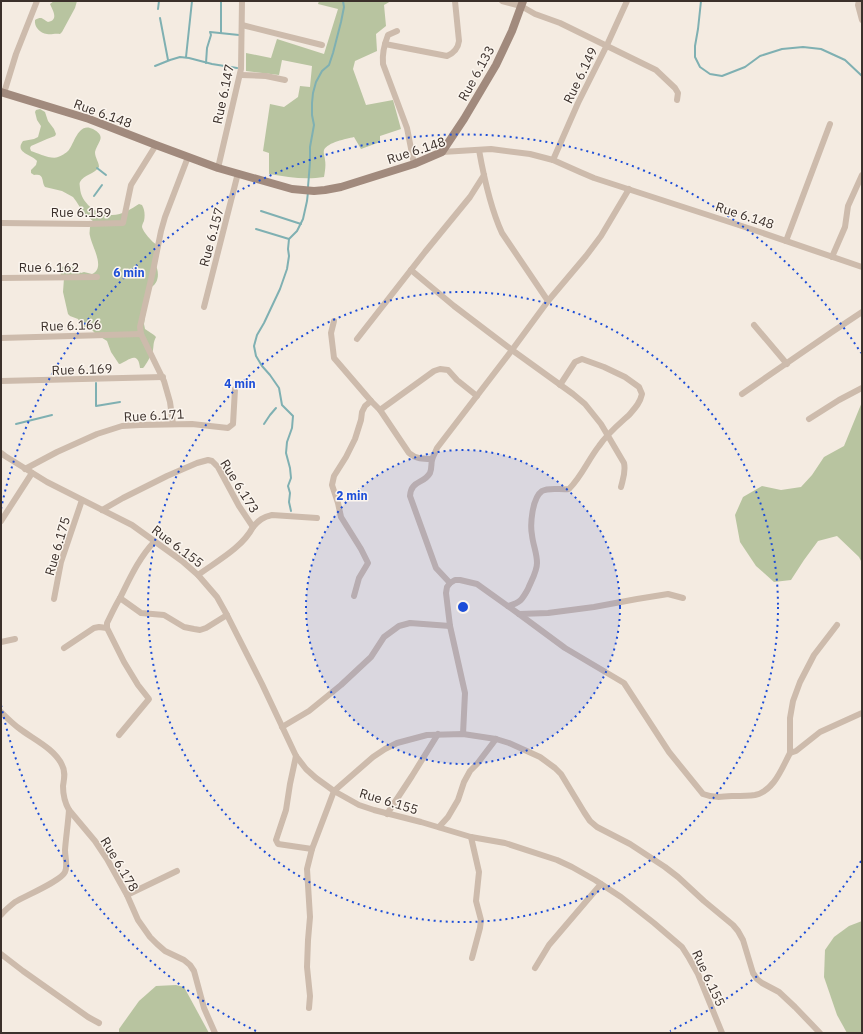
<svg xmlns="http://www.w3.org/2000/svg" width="863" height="1034" viewBox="0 0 863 1034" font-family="'IBM Plex Sans',sans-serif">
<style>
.green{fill:#b8c4a0}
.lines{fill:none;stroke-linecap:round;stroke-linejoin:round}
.stream{stroke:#7fb0b2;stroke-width:2}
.street{stroke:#cdbbac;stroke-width:6}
.secondary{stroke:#a18a7d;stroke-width:8}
.ring{fill:none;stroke:#1d4ed8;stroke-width:2;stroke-dasharray:2 4}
.labels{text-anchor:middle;stroke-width:3;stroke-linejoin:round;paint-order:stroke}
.street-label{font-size:13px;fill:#3b302b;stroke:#fbf5ee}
.centre{fill:#1d4ed8;stroke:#fbf5ee;stroke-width:2}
.ring-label{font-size:12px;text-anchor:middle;font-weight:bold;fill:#1d4ed8;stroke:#fbf5ee;stroke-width:3;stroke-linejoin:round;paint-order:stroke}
</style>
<rect width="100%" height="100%" fill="#f4ebe1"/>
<g class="green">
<path d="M54,1h23l-2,7 -13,24 -2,2c-5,-1 -9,1 -13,0 -7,-1 -13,-7 -12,-14 7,-4 7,-1 13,2 11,-2 5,-11 2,-18z"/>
<path d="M319,1h72l-7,4 2,21 -10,8 1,17 -22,10 -2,8 13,36 27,-5 8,29 -21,7v6l-19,7 -7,-12c-8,2 -26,5 -30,13 -1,4 1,7 1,10 1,5 0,11 -1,17 -19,3 -36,0 -55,-3v-21l-6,-2 7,-47 14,3 14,-10 2,-11 10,1 2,-21 -30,-6 -3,15 -33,-4v-18l25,5 6,-19 47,15 14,-45 -20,-5z"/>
<path d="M40,109l5,3 3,9 6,8 2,5 -1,2 -8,3 -16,7 -1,2 1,3c6,2 21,9 27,6 3,-1 8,-4 10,-6 6,-6 10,-30 25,-22 14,8 5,12 2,23 0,6 4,10 4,15 -4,7 -16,8 -19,15 -1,2 0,4 0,6 1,15 16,26 30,27 11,1 21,-6 29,-11l3,1c3,5 3,11 2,16 -1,2 -2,4 -2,6 1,5 10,15 15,18l-2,19c5,8 4,21 -6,24l-5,36 1,5 9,6 2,2c-3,6 -2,7 -3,13 0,2 -8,17 -10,18 -1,0 -2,0 -3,0 -2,-20 -14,-5 -21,-4l-8,-12 -4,-11 -11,-7 -6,-6 -8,-1 -4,-8 -8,-3 -2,-2 -5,-22 1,-14 -3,-2 -1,-7 1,-2 9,-2 11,8 3,-1 8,2c14,-6 0,-27 -2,-38 -1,-3 0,-6 0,-9l5,-4 -12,-11 -7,-11 -3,-4 -11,-6 -17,-4c-4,-6 0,-14 -11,-12l-3,-2v-3l5,-5 1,-4c-5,-7 -23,-8 -14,-20l11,-2 4,-2 3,-11 -4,-6 -2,-8 1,-2z"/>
<polygon points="862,402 862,563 859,557 837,536 818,541 804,560 791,580 774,582 756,566 740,542 735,515 743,497 762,486 781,490 801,487 812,475 824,457 844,446"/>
<polygon points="862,921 862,1033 847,1033 837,1015 824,977 825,950 834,937 849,926"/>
<polygon points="176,985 184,987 209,1033 119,1033 119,1029 139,1001 156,986"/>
</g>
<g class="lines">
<g class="stream">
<polyline points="701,1 698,29 695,46 695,57 700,67 710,74 722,76 745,67 760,56 782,49 803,47 821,49 845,60 862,76"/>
<polyline points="158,9 159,1"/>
<polyline points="160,18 168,60"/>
<polyline points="221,33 221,1"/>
<polyline points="186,57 192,1"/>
<polyline points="206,63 207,48 211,35 210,32 239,35"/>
<polyline points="155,66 170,60 180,57 189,58 212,64 237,68"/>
<polyline points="97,168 106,175"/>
<polyline points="308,187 310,162 310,147 314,125 312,115 312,103 313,93 316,82 322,71 329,65 333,53 341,22 344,7 343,1"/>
<polyline points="94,196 102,185"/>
<polyline points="261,211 301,224"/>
<polyline points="256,229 289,239"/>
<polyline points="96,383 96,406 120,402"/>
<polyline points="16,424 52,415"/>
<polyline points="264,424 270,415 276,408"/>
<polyline points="291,511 289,502 290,493 288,486 291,478 290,468 286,453 287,442 292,428 293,416 282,405 279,388 270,375 262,366 256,356 254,346 257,335 264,323 280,289 287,269 289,256 288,249 289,239 297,231 303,219 307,201 308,192"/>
</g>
<g class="street">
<polyline points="502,1 521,6 535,14 560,23 656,70 675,88 678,93 677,100"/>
<polyline points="859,1 858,5 862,20"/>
<polyline points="242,25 322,45"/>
<path d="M397,31l-9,4c-4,10 -6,19 -5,29l24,64 7,36"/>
<path d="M385,44l62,12c7,-3 11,-7 12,-15l-4,-40"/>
<polyline points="241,75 266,76 285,80"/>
<polyline points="4,93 16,54 37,1"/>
<path d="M479,150c5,28 11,57 23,83l46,68"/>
<polyline points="442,152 491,149 530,154 553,160 580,172 594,178 751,229 862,267"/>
<polyline points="553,160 578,103 607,45 627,1"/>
<polyline points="218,168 241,69 242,1"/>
<polyline points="1,223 88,224 123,223 131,185 156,145"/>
<polyline points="786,241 830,124"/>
<polyline points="832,257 845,227 848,206 862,175"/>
<path d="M411,270l43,36 58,44 61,44 12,10 16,20 23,39c2,9 -1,16 -3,24"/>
<polyline points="1,278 97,277"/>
<polyline points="204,307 238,173"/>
<path d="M334,321l-3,12 3,25 37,43 9,9 29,43c7,6 14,6 23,6"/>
<polyline points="754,325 787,364"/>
<polyline points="1,338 141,334"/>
<polyline points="357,339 425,252 470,197 484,175"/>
<polyline points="1,381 163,377"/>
<polyline points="742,394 832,332 862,312"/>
<polyline points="380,410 434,371 440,369 448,370 457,380 477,396"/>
<polyline points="809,419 839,400 862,388"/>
<polyline points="173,424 170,402 164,381 141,334 140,327 153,271 161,231 165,217 188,157"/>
<polyline points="1,453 5,456 47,482 132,525 182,561 198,575 217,597 227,615 262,684 296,756 306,769 316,778 334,791 359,805 374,810 421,822 471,837 505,843 557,860 572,867 595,880 621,897 654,923 682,947 689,958 698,974 722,1033"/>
<polyline points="25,469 57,452 97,434 122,426 140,425 192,424 228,428 233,424 235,389"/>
<path d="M102,510l21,-12 44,-22 30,-13 11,-3 4,1 6,6 21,39 14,21c6,-7 10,-10 19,-12l45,3"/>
<polyline points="1,521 32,473"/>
<path d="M198,575c19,-14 44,-27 55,-48"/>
<path d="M450,583l-14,-15 -26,-72c1,-16 14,-12 20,-23 2,-5 1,-9 2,-13 1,-4 4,-9 5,-12l75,-98 36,-49 38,-45 15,-20 28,-47"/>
<polyline points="354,596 359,578 368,563 361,549 341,517 338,503 332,485 334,476 346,457 355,439 361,420 362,412 365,406 371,401"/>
<polyline points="120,598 141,613 164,615 184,627 194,629 200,630 206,628 227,615"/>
<polyline points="54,599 61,562 82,500"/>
<path d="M508,606c12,-3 14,-6 20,-17 3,-8 9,-17 9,-26 0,-10 -4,-18 -5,-28 -2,-10 0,-37 10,-44 7,-4 19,-1 27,-2 13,-13 19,-29 30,-43 8,-12 20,-22 30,-31 6,-7 11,-12 13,-21l-3,-7 -14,-10 -21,-10 -22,-8 -7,3 -15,23"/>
<path d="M519,614l46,34 59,35 45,69 34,42c10,4 19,3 30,2 7,0 15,0 22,-1 19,-4 27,-27 35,-42"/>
<polyline points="837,625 814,655 800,682 793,701 790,718 790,753 796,751 820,732 862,713"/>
<polyline points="1,642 15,639"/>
<polyline points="64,648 94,628 99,627 107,628"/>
<path d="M1,712c6,6 12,12 19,17 13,10 35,20 42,36 4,7 2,14 1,21 0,9 2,17 6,24l26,31 12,18 20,36 11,25 12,17 7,7 8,7 19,9 6,5 4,6 10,37 11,25"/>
<polyline points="282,727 309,711 341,685 371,657 384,637 399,626 410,623 450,626"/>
<polyline points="463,734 465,693 450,626 446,593 447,587 450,583 455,580 460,580 477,584 519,614 548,613 594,607 637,599 668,594 683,598"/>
<path d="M119,735l30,-36 -11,-14 -14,-23 -17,-34v-5c4,-8 8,-17 13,-25 10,-20 19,-40 34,-56"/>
<polyline points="296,756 290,784 286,810 276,840 278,844 312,849"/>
<polyline points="387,814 412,776 438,734"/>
<polyline points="439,827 448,817 458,800 464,782 470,771 477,764 496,739"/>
<polyline points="471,837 479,872 476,901 481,920 480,928 472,958"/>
<polyline points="127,895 177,871"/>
<path d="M1,915c4,-5 9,-9 14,-13 10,-6 46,-21 50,-30 3,-6 0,-15 0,-22 1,-13 3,-26 4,-40"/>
<polyline points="1,954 23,971 88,1017 99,1023"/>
<polyline points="535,968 549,945 601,884"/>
<polyline points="309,1008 310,996 307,967 308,940 310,917 307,869 312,849 328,807 334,791 373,757 385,749 397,743 427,735 463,734 496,739 509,743 540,757 555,768 561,774 584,812 590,821 597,827 630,844 665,867 678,877 704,901 733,925 738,931 743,940 753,973 757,979 762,983 779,992 795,1007 820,1033"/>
</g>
<polyline class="secondary" points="1,92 89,119 156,145 218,168 292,189 314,191 325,190 341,187 414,164 442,152 464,119 496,65 512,31 523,1"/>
</g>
<circle cx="463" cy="607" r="157" fill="#1d4ed8" fill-opacity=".12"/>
<g class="ring">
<circle cx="463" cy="607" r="157"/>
<circle cx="463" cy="607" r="315"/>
<path d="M861 861A472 472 0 0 1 670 1031M256 1031A472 472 0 0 1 1 705M1 509A472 472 0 0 1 861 353"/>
</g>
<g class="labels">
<g class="street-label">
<text transform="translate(476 73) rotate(-61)" y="5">Rue 6.133</text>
<text transform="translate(580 75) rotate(-64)" y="5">Rue 6.149</text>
<text transform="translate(223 94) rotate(-78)" y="5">Rue 6.147</text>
<text transform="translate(103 113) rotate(20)" y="5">Rue 6.148</text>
<text transform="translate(416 150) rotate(-18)" y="5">Rue 6.148</text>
<text x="81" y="217">Rue 6.159</text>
<text transform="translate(745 215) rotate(18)" y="5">Rue 6.148</text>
<text transform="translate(211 237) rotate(-75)" y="5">Rue 6.157</text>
<text x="49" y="272">Rue 6.162</text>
<text transform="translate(71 325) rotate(-2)" y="5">Rue 6.166</text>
<text transform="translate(82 369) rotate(-2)" y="5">Rue 6.169</text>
<text transform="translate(154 415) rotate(-3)" y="5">Rue 6.171</text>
<text transform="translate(240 486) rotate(58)" y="5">Rue 6.173</text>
<text transform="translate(57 546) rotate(-74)" y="5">Rue 6.175</text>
<text transform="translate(178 546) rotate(37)" y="5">Rue 6.155</text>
<text transform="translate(389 801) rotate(17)" y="5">Rue 6.155</text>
<text transform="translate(120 864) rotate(59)" y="5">Rue 6.178</text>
<text transform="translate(709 978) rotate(65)" y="5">Rue 6.155</text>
</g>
</g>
<circle cx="463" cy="607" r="6" class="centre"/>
<g class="ring-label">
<text x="129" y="277">6 min</text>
<text x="240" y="388">4 min</text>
<text x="352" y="500">2 min</text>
</g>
<rect width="863" height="1034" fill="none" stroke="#3b302b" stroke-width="4"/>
</svg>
